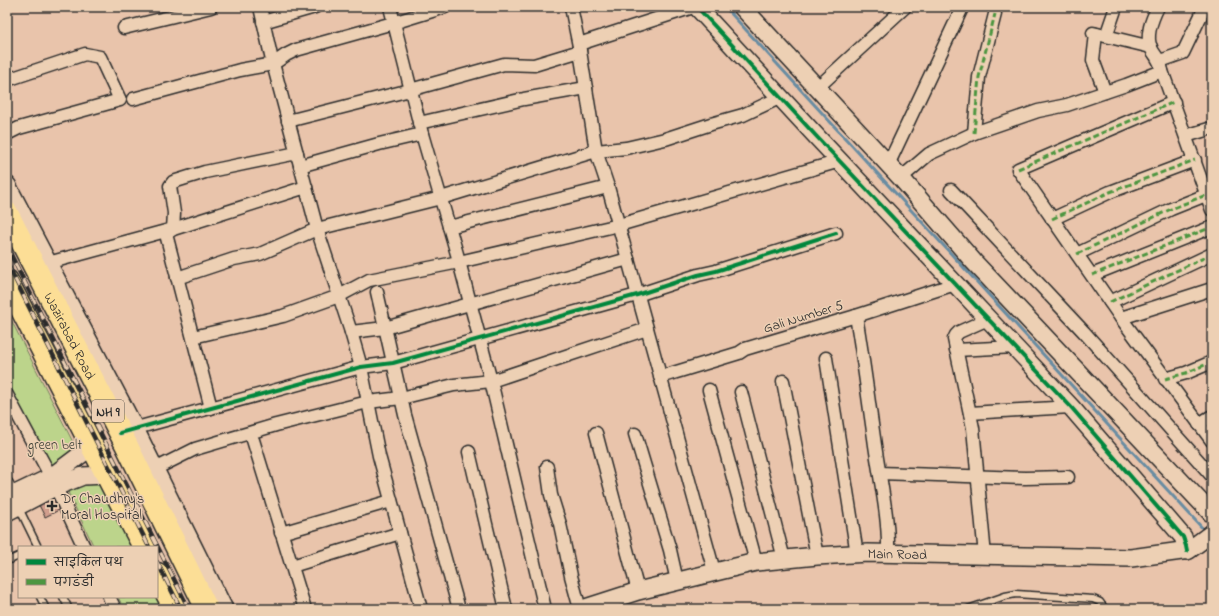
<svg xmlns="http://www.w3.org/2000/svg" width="1219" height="616" viewBox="0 0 1219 616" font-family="'Indie Flower','Playpen Sans Deva',sans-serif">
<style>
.green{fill:#bcd48b;stroke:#74805b}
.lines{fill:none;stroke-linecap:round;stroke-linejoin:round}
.stream{stroke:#688ca2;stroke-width:3}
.building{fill:#d19e8d;stroke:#2b2b2b}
.lane-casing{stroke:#2b2b2b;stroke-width:9}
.street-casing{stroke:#2b2b2b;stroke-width:15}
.secondary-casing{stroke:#2b2b2b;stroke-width:20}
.highway-casing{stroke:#2b2b2b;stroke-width:25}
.lane{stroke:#edd0b4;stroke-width:6}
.street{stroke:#edd0b4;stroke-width:12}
.secondary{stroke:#edd0b4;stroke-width:17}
.highway{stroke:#fcde96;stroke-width:22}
.rail-casing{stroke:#2b2b2b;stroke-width:4.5}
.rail{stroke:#edd0b4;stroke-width:3;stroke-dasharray:9;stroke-linecap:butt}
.quiet{stroke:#4d9640;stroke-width:3;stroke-dasharray:6 3;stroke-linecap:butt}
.cycleway-casing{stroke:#edd0b4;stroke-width:6}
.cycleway{stroke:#00873e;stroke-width:4}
.poi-dot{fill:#2b2b2b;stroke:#edd0b4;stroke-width:1.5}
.labels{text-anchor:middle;stroke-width:3;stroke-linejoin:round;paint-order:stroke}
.shield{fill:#edd0b4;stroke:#655c54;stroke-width:1}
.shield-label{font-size:13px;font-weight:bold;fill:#2b2b2b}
.street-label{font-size:14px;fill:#2b2b2b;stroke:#edd0b4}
.park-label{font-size:14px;fill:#414439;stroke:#edd0b4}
.poi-label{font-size:14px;fill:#2b2b2b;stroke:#edd0b4;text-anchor:start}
</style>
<rect width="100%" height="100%" fill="#e9c4ab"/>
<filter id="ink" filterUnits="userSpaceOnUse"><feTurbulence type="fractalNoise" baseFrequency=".025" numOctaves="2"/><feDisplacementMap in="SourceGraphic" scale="8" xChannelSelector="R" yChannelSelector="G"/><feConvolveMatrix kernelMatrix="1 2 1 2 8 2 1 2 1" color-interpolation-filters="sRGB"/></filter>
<g filter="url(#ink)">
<g class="green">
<polygon points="7,312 79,454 47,467 7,386"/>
<polygon points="99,480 131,547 94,547 67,490"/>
<polygon points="118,597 156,597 161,609 124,609"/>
</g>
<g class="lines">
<polyline class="stream" points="725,7 1205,531"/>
</g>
<polygon class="building" points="56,494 63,508 45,517 38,503"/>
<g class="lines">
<g class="lane-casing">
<g id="lane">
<polyline points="19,508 38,547"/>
<polyline points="7,561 19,556"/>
<polyline points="40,597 46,609"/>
<polyline points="63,597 69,609"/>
<polyline points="968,609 1005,596 1016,594 1093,599 1100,602 1105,609"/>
</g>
</g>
<g class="street-casing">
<g id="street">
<polyline points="260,7 271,56 317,229 351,332 361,367 379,456 421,609"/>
<polyline points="390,7 422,134 457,254 491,381 545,609"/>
<polyline points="571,7 580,51 596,151 608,187 714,571"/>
<path d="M1158,7c-6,12 -13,28 -7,41 5,10 9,10 11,23l50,139"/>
<polyline points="263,22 315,7"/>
<polyline points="124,28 211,7"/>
<polyline points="1093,33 1151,47"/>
<polyline points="1096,34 1093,60 1105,92"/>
<polyline points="1106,36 1116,7"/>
<polyline points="579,44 693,7"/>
<polyline points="1160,61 1183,53 1205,7"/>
<polyline points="7,80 85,54 100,57 120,100 19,128 7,134"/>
<polyline points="817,88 905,7"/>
<polyline points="133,99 240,70 273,64 286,55 296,50 393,23 445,7"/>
<polyline points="1174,102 1018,169 1121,318 1212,441"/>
<polyline points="288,121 410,90 504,64 534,65 580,51"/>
<polyline points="419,123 524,99 586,88"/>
<polyline points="974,133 979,77 995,14"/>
<polyline points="1186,136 1212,128"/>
<polyline points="888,165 962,8"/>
<polyline points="300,166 379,144 422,134"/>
<polyline points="901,178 929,154 974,133 1038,111 1067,105 1126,85 1162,71"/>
<polyline points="951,190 1084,332 1212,476"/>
<polyline points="1052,219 1110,192 1195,160"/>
<polyline points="449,227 608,187"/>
<polyline points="1077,254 1171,209 1206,195"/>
<polyline points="48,263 173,229 306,187"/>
<polyline points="1092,275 1212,227"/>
<polyline points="177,278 234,259 260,254 317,229 441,198 596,151 626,148 665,139 711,124 743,115 781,97"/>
<polyline points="377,292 405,415 459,609"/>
<polyline points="1110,302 1212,254"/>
<path d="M856,316c7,41 12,81 18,122 5,39 15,76 14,115"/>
<polyline points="1121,318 1212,289"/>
<polyline points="351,332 385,328 628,259"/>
<polyline points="193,337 283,316 339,296 369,280 459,262 619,225 840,161"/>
<polyline points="956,350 1015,347"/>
<polyline points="826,358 857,554"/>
<polyline points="660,377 739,353 745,349 856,316 955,284"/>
<polyline points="1165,379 1186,373 1212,362"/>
<polyline points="783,381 817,556"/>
<polyline points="709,390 756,562"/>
<polyline points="741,392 784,559"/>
<polyline points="7,395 51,477 84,547"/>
<polyline points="211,408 166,234 173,229 174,213 170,186 173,182 205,172 297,153"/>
<polyline points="970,413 1071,407"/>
<polyline points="1199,424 1212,416"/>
<polyline points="129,430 361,367 393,363 637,295 698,275 716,271 836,233"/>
<polyline points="596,433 638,591"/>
<polyline points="635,434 670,550 677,581"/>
<polyline points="253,440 305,609"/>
<polyline points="469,452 506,609"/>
<polyline points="547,467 551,495 560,524 571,576 580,609"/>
<polyline points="155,469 195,449 276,425 368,402 401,398 454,385 491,381 647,329"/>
<polyline points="880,473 1025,478 1068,477"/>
<polyline points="7,484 13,495"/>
<polyline points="281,533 391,501"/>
<polyline points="985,556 973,428 954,339 956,335 959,332 988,319"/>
<polyline points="292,566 400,533"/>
<polyline points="109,597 115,609"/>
</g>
</g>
<g class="secondary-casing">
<g id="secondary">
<polyline points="697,7 817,137 1071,407 1183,537 1186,546 1187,551"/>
<polyline points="742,7 901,178 974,262 1212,514"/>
<polyline points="7,185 135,429 224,609"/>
<polyline points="7,498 51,477 91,447"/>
<polyline points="7,512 55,487 83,476 108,475"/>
<path id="s1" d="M582,609l56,-18 118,-29 61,-6 51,-3 263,5 58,-8 23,-17"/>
</g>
</g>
<g class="highway-casing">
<g id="highway">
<path id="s2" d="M7,213l119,231 81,165"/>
<polyline points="7,281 144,547"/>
<polyline points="157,574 175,609"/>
</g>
</g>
<use href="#lane" class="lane"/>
<use href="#street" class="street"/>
<use href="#secondary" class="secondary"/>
<use href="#highway" class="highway"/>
<g class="rail-casing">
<g id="rail">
<polyline points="7,247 189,609"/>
<polyline points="7,263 149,547"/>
<polyline points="157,562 181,609"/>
</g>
</g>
<use href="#rail" class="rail"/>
<g class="quiet">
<polyline points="974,133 979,77 995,14"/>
<polyline points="1018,169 1174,102"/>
<polyline points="1052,219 1110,192 1195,160"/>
<polyline points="1077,254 1171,209 1206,195"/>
<polyline points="1092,275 1212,227"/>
<polyline points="1110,302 1212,254"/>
<polyline points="1165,379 1186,373 1212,362"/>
</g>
<g class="cycleway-casing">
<g id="cycleway">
<polyline points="697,7 817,137 1071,407 1183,537 1186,546 1187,551"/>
<polyline points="120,433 361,367 393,363 637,295 698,275 716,271 836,233"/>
</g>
</g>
<use href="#cycleway" class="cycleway"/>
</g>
</g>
<path class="poi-dot" d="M50 500h4v4h4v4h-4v4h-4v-4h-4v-4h4z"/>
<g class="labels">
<rect class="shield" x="92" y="400" width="32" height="22" rx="3"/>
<g class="shield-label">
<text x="108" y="416">NH 9</text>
</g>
<g class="street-label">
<text transform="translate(803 316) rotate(-17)" y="5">Gali Number 5</text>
<text dy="5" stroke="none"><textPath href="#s2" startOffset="138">Wazirabad Road</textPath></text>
<text dy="5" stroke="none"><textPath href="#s1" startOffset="322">Main Road</textPath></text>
</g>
<g class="park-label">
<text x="55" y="449">green belt</text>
</g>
<g class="poi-label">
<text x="61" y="503">Dr Chaudhry's<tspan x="61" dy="16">Moral Hospital</tspan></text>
</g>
</g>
<rect width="1219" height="616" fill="none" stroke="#edd0b4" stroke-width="24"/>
<rect x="12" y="12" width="1195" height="592" fill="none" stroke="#2b2b2b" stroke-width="1.5" filter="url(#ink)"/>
<rect x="18" y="546" width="140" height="52" fill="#edd0b4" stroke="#9f8e7d"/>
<rect x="26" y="559" width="20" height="6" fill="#00873e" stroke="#9f8e7d"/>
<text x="54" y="566" font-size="12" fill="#2b2b2b">साइकिल पथ</text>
<rect x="26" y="579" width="20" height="6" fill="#4d9640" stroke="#9f8e7d"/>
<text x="54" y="586" font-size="12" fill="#2b2b2b">पगडंडी</text>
</svg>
